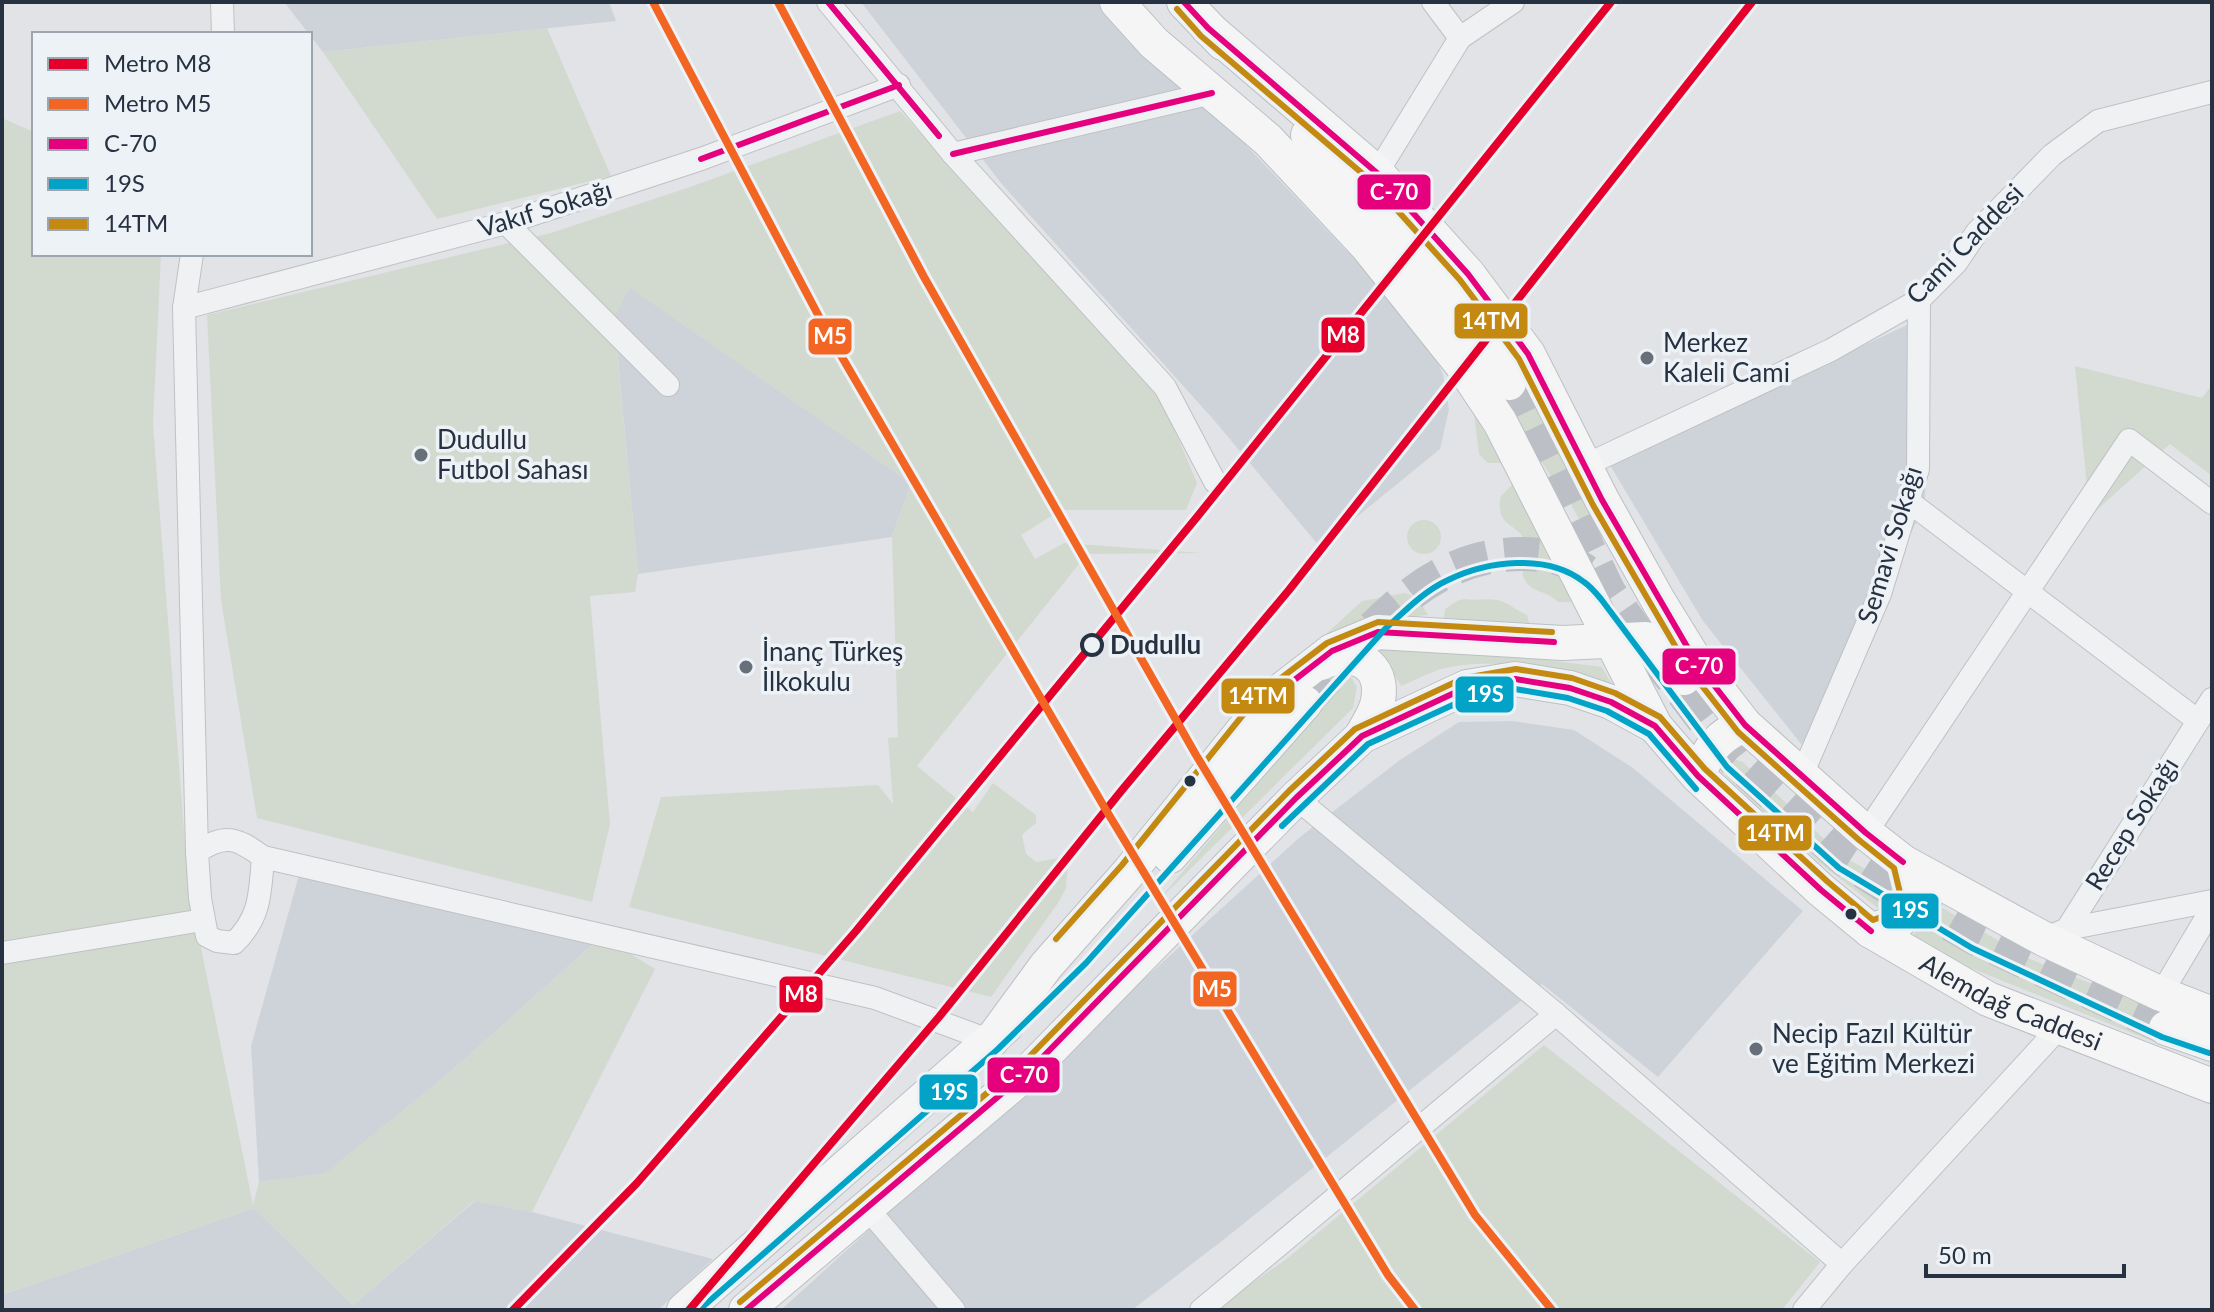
<svg xmlns="http://www.w3.org/2000/svg" width="2214" height="1312" viewBox="0 0 2214 1312" font-family="Lato,sans-serif">
<style>
.built{fill:#ced3da}
.green{fill:#d2dad0}
.lines{fill:none;stroke-linecap:round;stroke-linejoin:round}
.primary-tunnel{stroke:#bcbfc5;stroke-width:34;stroke-dasharray:34 17;stroke-linecap:butt}
.minor-casing{stroke:#bfc1c4;stroke-width:24}
.primary-casing{stroke:#bcc0c4;stroke-width:36}
.minor{stroke:#f0f1f3;stroke-width:22}
.primary{stroke:#f5f5f6;stroke-width:34}
.bus-1-casing{stroke:#edf2f6;stroke-width:12}
.bus-2-casing{stroke:#edf2f6;stroke-width:12}
.bus-3-casing{stroke:#edf2f6;stroke-width:12}
.bus-1{stroke:#e5007d;stroke-width:6}
.bus-2{stroke:#02a3c7;stroke-width:6}
.bus-3{stroke:#c38910;stroke-width:6}
.metro-1-casing{stroke:#edf2f6;stroke-width:14}
.metro-2-casing{stroke:#edf2f6;stroke-width:14}
.metro-1{stroke:#e4002b;stroke-width:8}
.metro-2{stroke:#f26522;stroke-width:8}
.poi-dot{fill:#676f7b;stroke:#edf2f6;stroke-width:3}
.stop-dot{fill:#edf2f6;stroke:#263141;stroke-width:4}
.bus-dot{fill:#263141;stroke:#edf2f6;stroke-width:3}
.labels{text-anchor:middle;stroke-width:7;stroke-linejoin:round;paint-order:stroke}
.street-label{font-size:26px;fill:#263141;stroke:#edf2f6}
.poi-label{font-size:26px;fill:#263141;stroke:#edf2f6;text-anchor:start}
.stop-label{font-size:26px;font-weight:bold;fill:#263141;stroke:#edf2f6;text-anchor:start}
.line-badge{stroke:#edf2f6;stroke-width:3}
.badge-label{font-size:22px;text-anchor:middle;font-weight:bold;fill:#fff}
</style>
<rect width="100%" height="100%" fill="#e1e3e6"/>
<g class="built">
<polygon points="284,2 609,2 616,21 323,52"/>
<polygon points="861,2 1100,2 1210,107 1428,337 1443,375 1449,409 1440,449 1320,547 1213,419 1001,183"/>
<polygon points="630,287 911,483 892,537 638,574 614,316"/>
<polygon points="1907,325 1927,392 1925,504 1806,750 1703,621 1610,465"/>
<polygon points="1512,721 1574,730 1633,768 1803,911 1658,1077 1542,984 1227,1237 1132,1310 781,1310 1300,837 1400,760 1459,722"/>
<polygon points="301,868 602,936 448,1074 325,1174 259,1182 251,1046"/>
<polygon points="475,1201 532,1212 713,1259 658,1310 2,1310 2,1295 254,1208 353,1305"/>
</g>
<g class="green">
<polygon points="547,28 611,176 437,219 323,52"/>
<polygon points="900,111 1159,393 1197,483 1186,510 1061,510 1021,535 1035,559 1064,543 1202,553 1087,554 917,766 973,812 993,783 1036,815 1036,823 1022,835 1026,854 1036,862 1064,857 1068,863 1066,888 1058,903 991,997 629,907 661,797 878,785 893,804 888,738 898,737 892,537 911,483 630,288 614,316 638,574 635,592 590,596 610,824 592,902 257,818 221,600 207,315 551,233 690,187"/>
<polygon points="2,118 34,132 34,254 161,254 153,424 188,883 253,1205 259,1182 325,1173 448,1074 602,936 655,969 532,1212 474,1201 353,1305 254,1208 2,1295"/>
<polygon points="2075,366 2202,398 2212,385 2212,476 2170,444 2090,516"/>
<polygon points="1526,373 1609,534 1591,541 1573,508 1493,392"/>
<polygon points="1474,413 1502,463 1488,463 1479,454"/>
<path d="M1513,484l60,118h-15c-10,-11 -24,-9 -32,-20 -9,-13 4,-25 0,-38 -6,-22 -32,-15 -25,-48z"/>
<circle cx="1424" cy="537" r="17"/>
<polygon points="1405,593 1418,598 1428,615 1380,619 1325,635 1362,601"/>
<path d="M1464,599c11,2 23,-1 33,1 11,2 20,11 30,15l3,11 -87,-3 2,-14 12,-8z"/>
<path d="M1378,647l122,7 102,13 12,21c-55,-14 -115,-34 -173,-19 -13,4 -27,12 -40,17z"/>
<polygon points="1321,671 1348,672 1357,687 1353,708 1157,902 1317,713 1294,695"/>
<polygon points="1734,759 1743,762 1843,857 1868,870 1892,889 1890,904 1879,909 1820,863 1726,777 1725,769"/>
<polygon points="1932,902 2030,959 2172,1016 2159,1044 1909,943"/>
<polygon points="1544,1045 1820,1262 1782,1310 1212,1310 1284,1261"/>
</g>
<g class="lines">
<g class="primary-tunnel">
<polyline points="1509,383 1609,592 1643,641 1734,760 1845,860 1893,891 1976,939 2166,1028"/>
<path d="M1305,703c60,-66 118,-149 216,-149 24,0 51,5 70,21"/>
</g>
<g class="minor-casing">
<g id="minor">
<polyline points="222,2 223,34"/>
<polyline points="828,2 953,154 1165,387 1215,482"/>
<polyline points="1433,2 1460,38 1513,2"/>
<polyline points="953,154 1212,93"/>
<polyline points="1377,173 1460,38"/>
<polyline points="506,223 668,385"/>
<polyline points="192,254 184,308 197,852"/>
<polyline points="184,308 506,223 701,159 899,85"/>
<polyline points="1586,465 1831,350 1919,300 1956,263 1977,232 2052,155 2098,121 2212,92"/>
<polyline points="1908,501 2197,720"/>
<polyline points="1801,777 1880,594 1918,469 1919,300"/>
<polyline points="1296,798 1556,1014 1842,1264 2059,1028"/>
<polyline points="1866,833 2129,440 2212,503"/>
<path d="M263,857c-3,36 -2,60 -29,86l-17,-2 -10,-5 -7,-38 -3,-46c29,-20 41,-13 66,5l612,141 116,43"/>
<polyline points="2067,929 2212,901"/>
<polyline points="2044,939 2067,929 2212,699"/>
<polyline points="2,953 203,920"/>
<polyline points="2161,994 2212,908"/>
<polyline points="867,1208 954,1310"/>
<polyline points="1201,1310 1556,1014"/>
<polyline points="1804,1310 1842,1264"/>
</g>
</g>
<g class="primary-casing">
<g id="primary">
<path id="s1" d="M1117,2l37,41 114,97 99,106 95,119 38,57 155,304 43,50 123,114 50,41 117,68 224,87"/>
<polyline points="1184,2 1223,43"/>
<polyline points="1208,28 1377,173 1468,274 1528,354 1602,500 1659,602 1696,662 1745,725 1866,833 1903,862 2044,939 2161,994 2212,1014"/>
<polyline points="1308,135 1427,273 1509,383"/>
<path d="M1321,663c32,-15 64,0 57,38 -2,12 -11,24 -16,35"/>
<path d="M1698,776c10,-26 20,-41 47,-51"/>
<polyline points="1170,856 1305,703"/>
<polyline points="1871,931 1899,921 1912,898 1903,862"/>
<polyline points="2166,1028 2212,1044"/>
<polyline points="991,1041 1046,966 1130,871 1266,702 1332,651 1378,632 1563,643 1646,639 1661,643 1684,678"/>
<polyline points="684,1310 1006,1026"/>
<polyline points="746,1310 1033,1067 1296,798 1362,736 1467,687 1515,679 1570,688 1611,702 1655,726"/>
</g>
</g>
<use href="#minor" class="minor"/>
<use href="#primary" class="primary"/>
<g class="bus-1-casing">
<g id="bus-1">
<polyline points="828,2 939,136"/>
<polyline points="1184,2 1208,28 1377,173 1468,274 1528,354 1602,500 1696,662 1745,725 1866,833 1903,862"/>
<polyline points="953,154 1212,93"/>
<polyline points="701,159 899,85"/>
<polyline points="1266,702 1332,651 1378,632 1554,642"/>
<polyline points="746,1310 1033,1067 1296,798 1362,736 1467,687 1515,679 1570,688 1611,702 1655,726 1698,776 1821,890 1871,931"/>
</g>
</g>
<g class="bus-2-casing">
<g id="bus-2">
<polyline points="1282,826 1368,744 1470,697 1515,689 1568,698 1607,711 1649,734 1696,789"/>
<path d="M699,1310l299,-261 88,-86 299,-334c20,-18 39,-38 63,-49 39,-19 99,-27 136,2 6,4 12,11 17,17l126,168 112,101 133,80 190,89 47,16"/>
</g>
</g>
<g class="bus-3-casing">
<g id="bus-3">
<polyline points="1056,939 1122,865 1259,695 1327,643 1378,622 1552,632"/>
<polyline points="740,1302 1026,1060 1289,791 1355,729 1464,678 1516,669 1572,678 1615,693 1660,717 1705,769 1828,882 1873,920 1892,913 1901,897 1894,868 1859,840 1738,732 1688,668 1593,505 1519,359 1460,280 1370,180 1201,36 1177,9"/>
</g>
</g>
<use href="#bus-1" class="bus-1"/>
<use href="#bus-2" class="bus-2"/>
<use href="#bus-3" class="bus-3"/>
<g class="metro-1-casing">
<g id="metro-1">
<polyline points="513,1310 637,1183 856,931 1197,517 1611,2"/>
<polyline points="689,1310 939,1017 1122,790 1289,590 1752,2"/>
</g>
</g>
<g class="metro-2-casing">
<g id="metro-2">
<polyline points="653,2 825,328 1106,810 1388,1275 1415,1310"/>
<polyline points="778,2 924,277 1196,755 1475,1215 1552,1310"/>
</g>
</g>
<use href="#metro-1" class="metro-1"/>
<use href="#metro-2" class="metro-2"/>
</g>
<g class="poi-dot">
<circle cx="1647" cy="358" r="8"/>
<circle cx="421" cy="455" r="8"/>
<circle cx="746" cy="667" r="8"/>
<circle cx="1756" cy="1049" r="8"/>
</g>
<circle class="stop-dot" cx="1092" cy="645" r="10"/>
<g class="bus-dot">
<circle cx="1190" cy="781" r="7"/>
<circle cx="1851" cy="914" r="7"/>
</g>
<g class="labels">
<g class="street-label">
<text transform="translate(545 209) rotate(-17)" y="9">Vakıf Sokağı</text>
<text transform="translate(1965 244) rotate(-46)" y="9">Cami Caddesi</text>
<text transform="translate(1890 545) rotate(-73)" y="9">Semavi Sokağı</text>
<text transform="translate(2132 824) rotate(-58)" y="9">Recep Sokağı</text>
<text dy="9" stroke="none"><textPath href="#s1" startOffset="1368">Alemdağ Caddesi</textPath></text>
</g>
<g class="poi-label">
<text x="1663" y="352">Merkez<tspan x="1663" dy="30">Kaleli Cami</tspan></text>
<text x="437" y="449">Dudullu<tspan x="437" dy="30">Futbol Sahası</tspan></text>
<text x="762" y="661">İnanç Türkeş<tspan x="762" dy="30">İlkokulu</tspan></text>
<text x="1772" y="1043">Necip Fazıl Kültür<tspan x="1772" dy="30">ve Eğitim Merkezi</tspan></text>
</g>
<g class="stop-label">
<text x="1110" y="654">Dudullu</text>
</g>
</g>
<g class="line-badge">
<rect x="1356" y="173" width="76" height="38" rx="8" fill="#e5007d"/>
<rect x="1453" y="302" width="76" height="38" rx="8" fill="#c38910"/>
<rect x="1320" y="316" width="46" height="38" rx="8" fill="#e4002b"/>
<rect x="807" y="317" width="46" height="39" rx="8" fill="#f26522"/>
<rect x="1661" y="647" width="76" height="39" rx="8" fill="#e5007d"/>
<rect x="1454" y="675" width="61" height="39" rx="8" fill="#02a3c7"/>
<rect x="1220" y="677" width="76" height="38" rx="8" fill="#c38910"/>
<rect x="1737" y="814" width="76" height="38" rx="8" fill="#c38910"/>
<rect x="1880" y="892" width="60" height="38" rx="8" fill="#02a3c7"/>
<rect x="1192" y="970" width="46" height="38" rx="8" fill="#f26522"/>
<rect x="778" y="975" width="46" height="39" rx="8" fill="#e4002b"/>
<rect x="986" y="1056" width="75" height="38" rx="8" fill="#e5007d"/>
<rect x="918" y="1073" width="61" height="38" rx="8" fill="#02a3c7"/>
</g>
<g class="badge-label">
<text x="1394" y="200">C-70</text>
<text x="1491" y="329">14TM</text>
<text x="1343" y="343">M8</text>
<text x="830" y="344">M5</text>
<text x="1699" y="674">C-70</text>
<text x="1485" y="702">19S</text>
<text x="1258" y="704">14TM</text>
<text x="1775" y="841">14TM</text>
<text x="1910" y="918">19S</text>
<text x="1215" y="997">M5</text>
<text x="801" y="1002">M8</text>
<text x="1024" y="1083">C-70</text>
<text x="949" y="1100">19S</text>
</g>
<rect width="2214" height="1312" fill="none" stroke="#263141" stroke-width="8"/>
<rect x="32" y="32" width="280" height="224" fill="#edf2f6" stroke="#9da5ae" stroke-width="2"/>
<rect x="48" y="58" width="40" height="12" fill="#e4002b" stroke="#9da5ae" stroke-width="2"/>
<text x="104" y="72" font-size="24" fill="#263141">Metro M8</text>
<rect x="48" y="98" width="40" height="12" fill="#f26522" stroke="#9da5ae" stroke-width="2"/>
<text x="104" y="112" font-size="24" fill="#263141">Metro M5</text>
<rect x="48" y="138" width="40" height="12" fill="#e5007d" stroke="#9da5ae" stroke-width="2"/>
<text x="104" y="152" font-size="24" fill="#263141">C-70</text>
<rect x="48" y="178" width="40" height="12" fill="#02a3c7" stroke="#9da5ae" stroke-width="2"/>
<text x="104" y="192" font-size="24" fill="#263141">19S</text>
<rect x="48" y="218" width="40" height="12" fill="#c38910" stroke="#9da5ae" stroke-width="2"/>
<text x="104" y="232" font-size="24" fill="#263141">14TM</text>
<path d="M1926 1264v12h198v-12" fill="none" stroke="#263141" stroke-width="4"/>
<text x="1938" y="1264" font-size="24" fill="#263141" stroke="#edf2f6" stroke-width="6" paint-order="stroke">50 m</text>
</svg>
